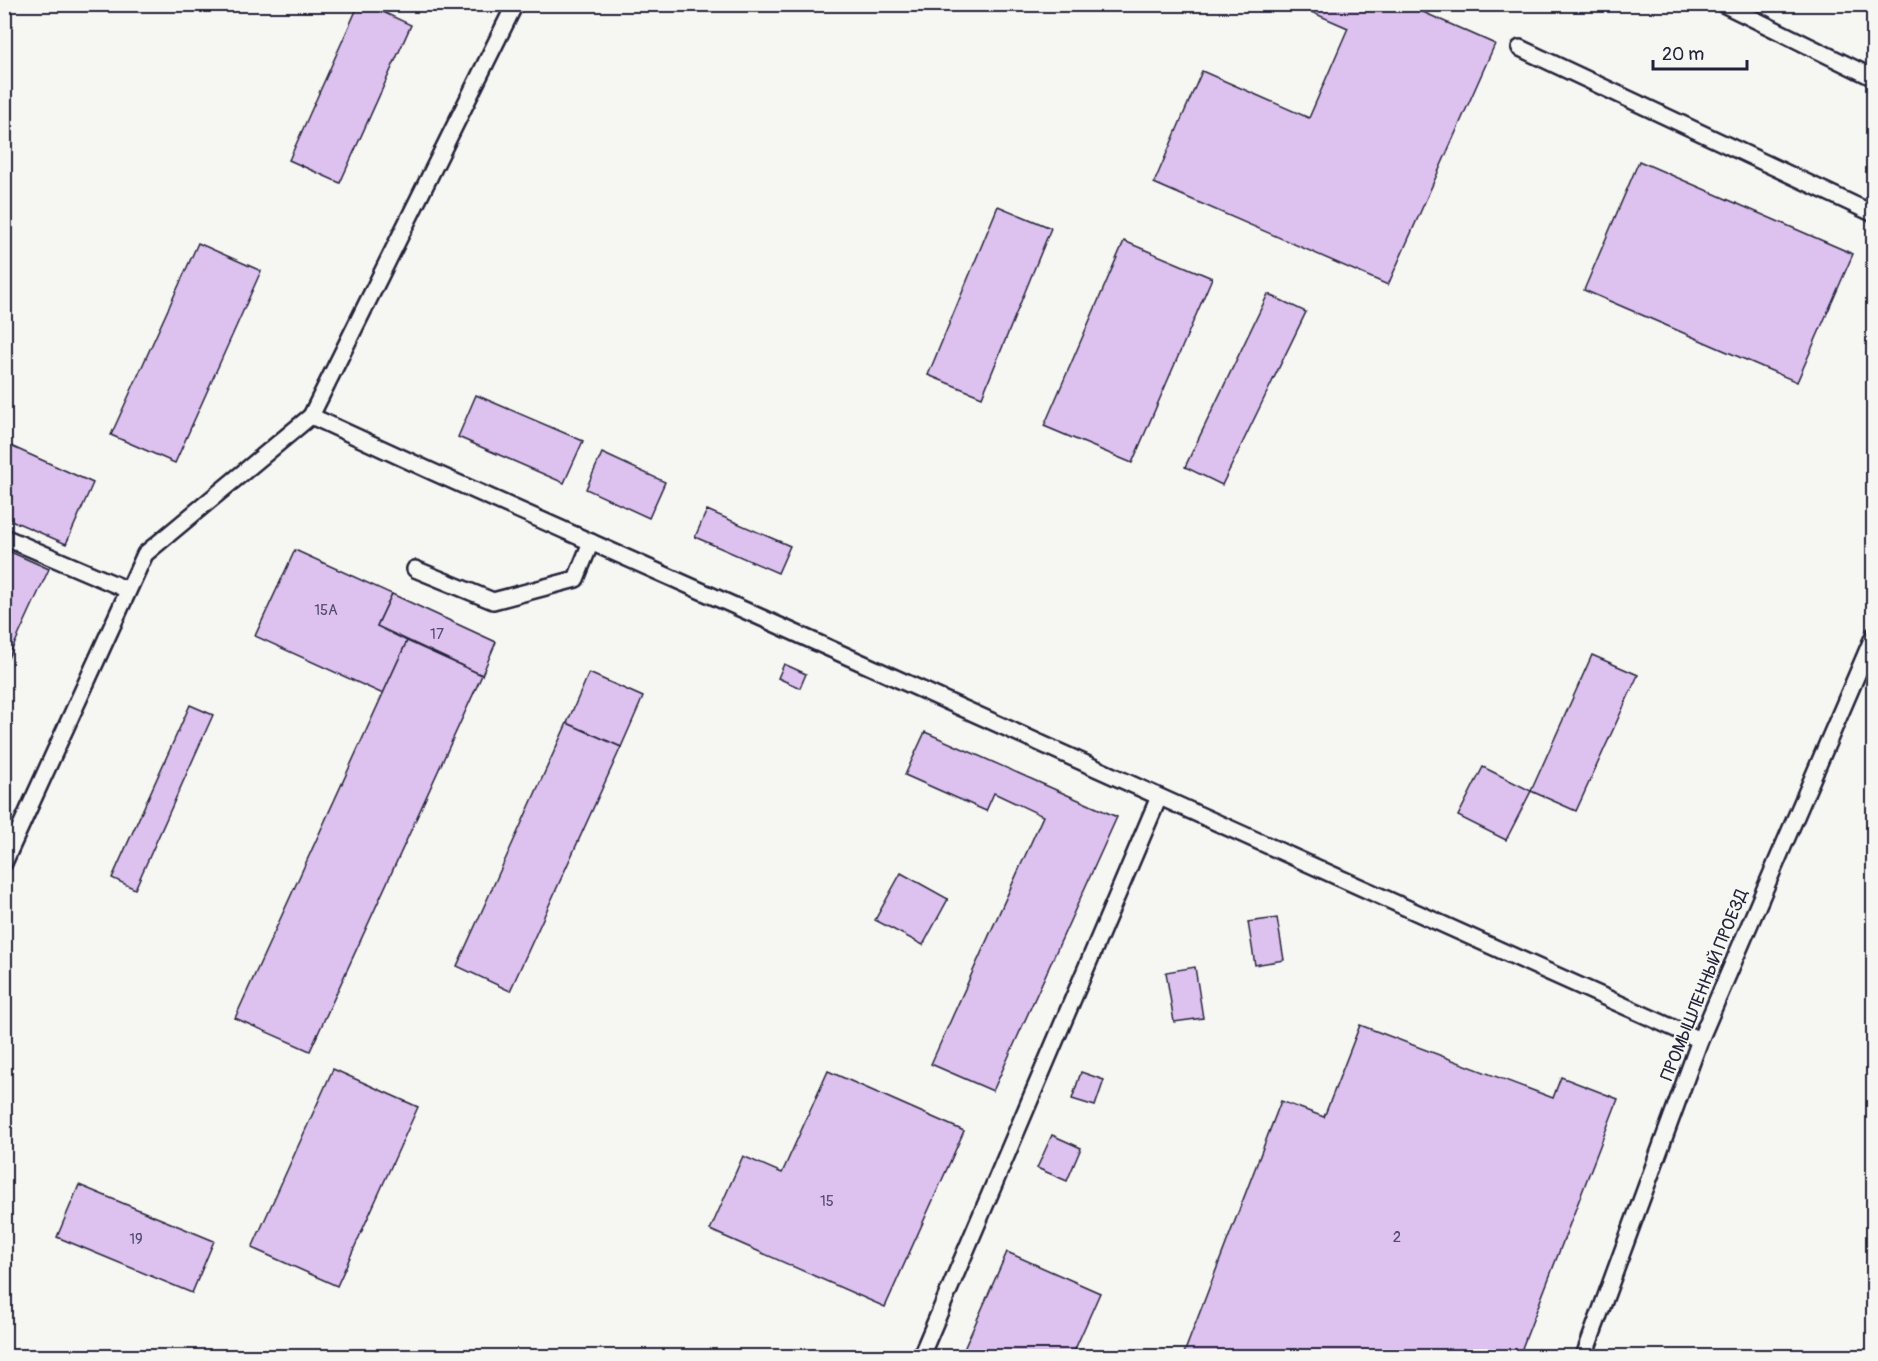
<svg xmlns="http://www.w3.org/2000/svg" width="1878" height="1361" viewBox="0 0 1878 1361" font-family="Pangolin,sans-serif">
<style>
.building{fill:#ddc1ef;stroke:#22223b;stroke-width:1.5}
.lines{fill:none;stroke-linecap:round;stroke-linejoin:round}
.lane-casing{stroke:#22223b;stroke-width:20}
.lane{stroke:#f6f6f2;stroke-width:15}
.labels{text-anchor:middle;stroke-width:4.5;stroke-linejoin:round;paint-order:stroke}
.number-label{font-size:15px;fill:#514a68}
.street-label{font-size:18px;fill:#22223b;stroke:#f6f6f2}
</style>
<rect width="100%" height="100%" fill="#f6f6f2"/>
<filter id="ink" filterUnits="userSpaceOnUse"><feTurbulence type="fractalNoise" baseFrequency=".0167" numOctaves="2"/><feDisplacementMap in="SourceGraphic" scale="12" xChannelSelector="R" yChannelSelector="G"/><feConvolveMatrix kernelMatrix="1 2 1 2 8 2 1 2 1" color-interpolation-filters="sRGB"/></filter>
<g filter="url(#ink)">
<g class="building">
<polygon points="359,4 366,4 411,25 340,183 289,160"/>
<polygon points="1315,4 1405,4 1495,44 1388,285 1154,183 1202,71 1309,118 1348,28 1311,12"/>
<polygon points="1639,161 1853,254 1797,382 1584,290"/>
<polygon points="998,206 1051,228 982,397 928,375"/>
<polygon points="1124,241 1212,278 1132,463 1044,426"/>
<polygon points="198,243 261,271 175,463 111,435"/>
<polygon points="1268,294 1306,312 1222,485 1185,467"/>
<polygon points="476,395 583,441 564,483 458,437"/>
<polygon points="4,443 93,483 66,544 4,517"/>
<polygon points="602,453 665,482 649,518 586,489"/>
<polygon points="707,510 790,546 778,573 695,537"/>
<polygon points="4,549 49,569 4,667"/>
<polygon points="295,550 392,594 377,626 407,641 383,694 255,636"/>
<polygon points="392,594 496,642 482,675 377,626"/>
<polygon points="407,641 482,675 310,1051 235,1018"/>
<polygon points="1592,655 1638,675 1576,811 1531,791"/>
<polygon points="784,664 806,674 800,688 778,678"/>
<polygon points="589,673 643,697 621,747 567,723"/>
<polygon points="190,705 213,715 135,889 112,878"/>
<polygon points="567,723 621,747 510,991 457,966"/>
<polygon points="925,732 1117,817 993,1091 931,1064 1043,816 994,793 986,811 905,775"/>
<polygon points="1483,767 1531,791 1506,840 1458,816"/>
<polygon points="901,873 948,899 923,945 875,920"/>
<polygon points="1277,918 1284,960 1255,965 1248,922"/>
<polygon points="1195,967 1203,1018 1174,1022 1166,972"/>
<polygon points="1360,1025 1553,1098 1561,1077 1618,1099 1519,1356 1183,1356 1281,1101 1324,1117"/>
<polygon points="333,1069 418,1107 337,1286 252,1248"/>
<polygon points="828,1071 964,1131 885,1307 710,1230 743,1156 782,1173"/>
<polygon points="1081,1072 1104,1080 1095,1106 1072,1099"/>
<polygon points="1052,1135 1081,1148 1067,1181 1037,1168"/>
<polygon points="79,1185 214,1241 192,1293 57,1237"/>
<polygon points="1007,1252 1100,1293 1072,1356 961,1356"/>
</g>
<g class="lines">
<g class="lane-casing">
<g id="lane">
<polyline points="1723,4 1874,78"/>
<polyline points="1520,48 1874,214"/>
<polyline points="311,416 433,472 762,618 1700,1040"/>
<polyline points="4,537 128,590"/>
<polyline points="415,569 493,601 576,579 591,542"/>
<polyline points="4,863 145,554 311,416 515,4"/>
<polyline points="921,1356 1159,797"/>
<polyline points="1584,1356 1700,1040 1874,635"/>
</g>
</g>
<use href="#lane" class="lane"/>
</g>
</g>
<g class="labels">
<g class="number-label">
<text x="326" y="615">15А</text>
<text x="437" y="639">17</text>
<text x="827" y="1206">15</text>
<text x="1397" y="1242">2</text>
<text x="136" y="1244">19</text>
</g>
<g class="street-label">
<text transform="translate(1704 985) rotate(-68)" y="6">ПРОМЫШЛЕННЫЙ ПРОЕЗД</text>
</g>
</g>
<rect width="1878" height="1361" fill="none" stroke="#f6f6f2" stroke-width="24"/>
<rect x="12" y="12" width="1854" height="1337" fill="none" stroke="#22223b" stroke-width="2" filter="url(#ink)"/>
<path d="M1653 60v9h94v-9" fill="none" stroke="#22223b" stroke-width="3"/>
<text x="1662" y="60" font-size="18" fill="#22223b" stroke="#f6f6f2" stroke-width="4.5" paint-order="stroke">20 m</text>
</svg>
